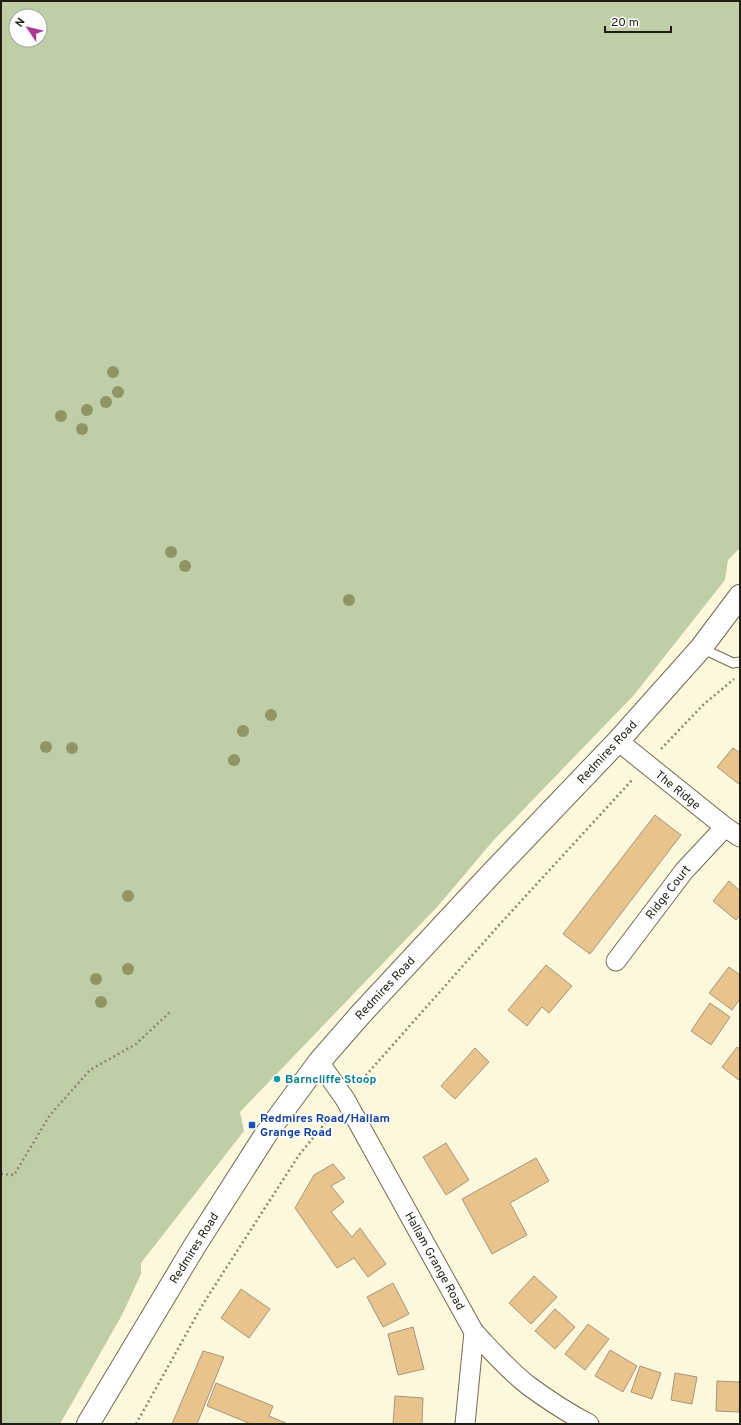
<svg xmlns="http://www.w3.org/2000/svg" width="741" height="1425" viewBox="0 0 741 1425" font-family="Overpass,sans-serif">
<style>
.green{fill:#c0cea7;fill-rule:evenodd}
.building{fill:#e8c48c;stroke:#a4957e}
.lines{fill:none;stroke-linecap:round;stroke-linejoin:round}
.service-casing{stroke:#706b53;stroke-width:11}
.minor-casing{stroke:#706b53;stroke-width:21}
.tertiary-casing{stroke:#706b53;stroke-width:24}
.path{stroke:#8b8775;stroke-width:2.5;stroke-dasharray:2 3;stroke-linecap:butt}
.service{stroke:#fff;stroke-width:9}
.minor{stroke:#fff;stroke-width:19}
.tertiary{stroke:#fff;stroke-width:22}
.tree{fill:#8f9563}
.culture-dot{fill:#0f9aa8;stroke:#fff;stroke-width:1.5}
.transit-dot{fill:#1a4fb4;stroke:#fff;stroke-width:1.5}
.labels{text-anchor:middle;stroke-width:3.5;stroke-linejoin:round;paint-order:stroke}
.street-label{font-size:12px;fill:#1f1d13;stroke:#fff}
.culture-label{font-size:12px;font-weight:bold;fill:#0d838f;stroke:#fff;text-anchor:start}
.transit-label{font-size:12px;font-weight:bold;fill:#164399;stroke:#fff;text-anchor:start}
</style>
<rect width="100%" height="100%" fill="#fdf7db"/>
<path class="green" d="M1,1h739v547l-12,12 -3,20 -91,115 -142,147 -54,64 -198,206 4,19 -103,132v11l-19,41 -62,109h-59zM16,16h24v24h-24z"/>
<g class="building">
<polygon points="733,748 740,753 740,785 717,767"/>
<polygon points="655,815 681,835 590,954 563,934"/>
<polygon points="729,881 740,891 740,915 736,920 713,901"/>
<polygon points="546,965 572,986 549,1013 542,1007 527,1026 508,1010"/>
<polygon points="729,967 740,975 740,999 732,1010 709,993"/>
<polygon points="710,1003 730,1017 711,1045 691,1031"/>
<polygon points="737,1047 740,1049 740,1081 722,1067"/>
<polygon points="475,1048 489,1062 455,1099 441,1086"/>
<polygon points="446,1143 469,1180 446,1195 423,1157"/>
<polygon points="536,1158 549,1181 510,1203 527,1235 492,1254 462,1199"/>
<polygon points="333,1164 345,1178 331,1186 344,1202 331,1212 352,1237 360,1228 386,1264 368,1277 354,1258 337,1268 295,1208 314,1175"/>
<polygon points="534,1276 557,1297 531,1324 509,1303"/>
<polygon points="393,1283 409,1314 383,1327 367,1297"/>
<polygon points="241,1289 270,1309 249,1338 221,1318"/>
<polygon points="555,1309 575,1327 555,1349 535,1331"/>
<polygon points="588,1324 609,1339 585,1370 565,1354"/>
<polygon points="413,1327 424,1369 398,1375 388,1334"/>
<polygon points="610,1350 637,1366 623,1392 595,1376"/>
<polygon points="203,1351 224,1357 197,1424 172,1424"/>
<polygon points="640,1366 661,1373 652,1399 631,1392"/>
<polygon points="675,1373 697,1377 692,1404 671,1400"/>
<polygon points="717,1381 740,1382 739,1412 716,1411"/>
<polygon points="216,1383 273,1406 269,1416 288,1424 251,1424 207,1406"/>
<polygon points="395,1396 423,1398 422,1424 393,1424"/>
</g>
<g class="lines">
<g class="service-casing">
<polyline id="service" points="701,648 733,663 740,662"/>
</g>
<g class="minor-casing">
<g id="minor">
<polyline points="618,741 725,827 740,837"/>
<polyline points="616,961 684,871 725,827"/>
<path d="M319,1062l26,37 129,233c18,19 35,39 55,54 19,14 39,27 60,38"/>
<polyline points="465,1424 474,1332"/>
</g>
</g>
<g class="tertiary-casing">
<polyline id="tertiary" points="88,1424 194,1247 266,1134 319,1062 360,1015 491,874 618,741 701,648 740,596"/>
</g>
<g class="path">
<polyline points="661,749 703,705 734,679"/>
<polyline points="359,1083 500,924 633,779"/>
<polyline points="1,1174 14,1175 50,1115 90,1070 136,1044 170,1012"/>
<polyline points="136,1424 203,1304 299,1155 331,1116"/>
</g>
<use href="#service" class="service"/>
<use href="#minor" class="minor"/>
<use href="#tertiary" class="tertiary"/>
</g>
<g class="tree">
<circle cx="113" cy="372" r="6"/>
<circle cx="118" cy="392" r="6"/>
<circle cx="106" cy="402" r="6"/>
<circle cx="87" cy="410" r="6"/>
<circle cx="61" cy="416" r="6"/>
<circle cx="82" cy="429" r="6"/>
<circle cx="171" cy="552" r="6"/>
<circle cx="185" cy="566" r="6"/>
<circle cx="349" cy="600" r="6"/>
<circle cx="271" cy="715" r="6"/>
<circle cx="243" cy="731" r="6"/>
<circle cx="46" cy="747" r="6"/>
<circle cx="72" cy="748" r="6"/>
<circle cx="234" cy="760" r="6"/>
<circle cx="128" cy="896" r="6"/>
<circle cx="128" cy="969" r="6"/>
<circle cx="96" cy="979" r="6"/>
<circle cx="101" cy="1002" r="6"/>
</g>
<circle class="culture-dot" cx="277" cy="1079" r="4"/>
<rect class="transit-dot" x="248" y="1121" width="8" height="8" rx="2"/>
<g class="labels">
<g class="street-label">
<text transform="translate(607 752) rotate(-47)" y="4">Redmires Road</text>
<text transform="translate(678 790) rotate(39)" y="4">The Ridge</text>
<text transform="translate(668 892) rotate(-52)" y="4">Ridge Court</text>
<text transform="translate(385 988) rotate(-47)" y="4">Redmires Road</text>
<text transform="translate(194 1248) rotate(-58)" y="4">Redmires Road</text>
<text transform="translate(435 1261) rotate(61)" y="4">Hallam Grange Road</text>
</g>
<g class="culture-label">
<text x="285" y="1083">Barncliffe Stoop</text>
</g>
<g class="transit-label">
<text x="260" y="1122">Redmires Road/Hallam<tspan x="260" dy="14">Grange Road</tspan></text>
</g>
</g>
<rect width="741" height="1425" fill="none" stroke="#1f1d13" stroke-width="4"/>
<g transform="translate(28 28) rotate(305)"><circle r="19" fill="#ffffff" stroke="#a5a5a1"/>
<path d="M0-3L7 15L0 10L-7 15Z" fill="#ab3892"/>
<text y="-6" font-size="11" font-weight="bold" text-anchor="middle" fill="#1f1d13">N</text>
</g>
<path d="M605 26v6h66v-6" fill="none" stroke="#1f1d13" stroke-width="2"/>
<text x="611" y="26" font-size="12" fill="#1f1d13" stroke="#ffffff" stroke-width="3" paint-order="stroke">20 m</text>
</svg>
